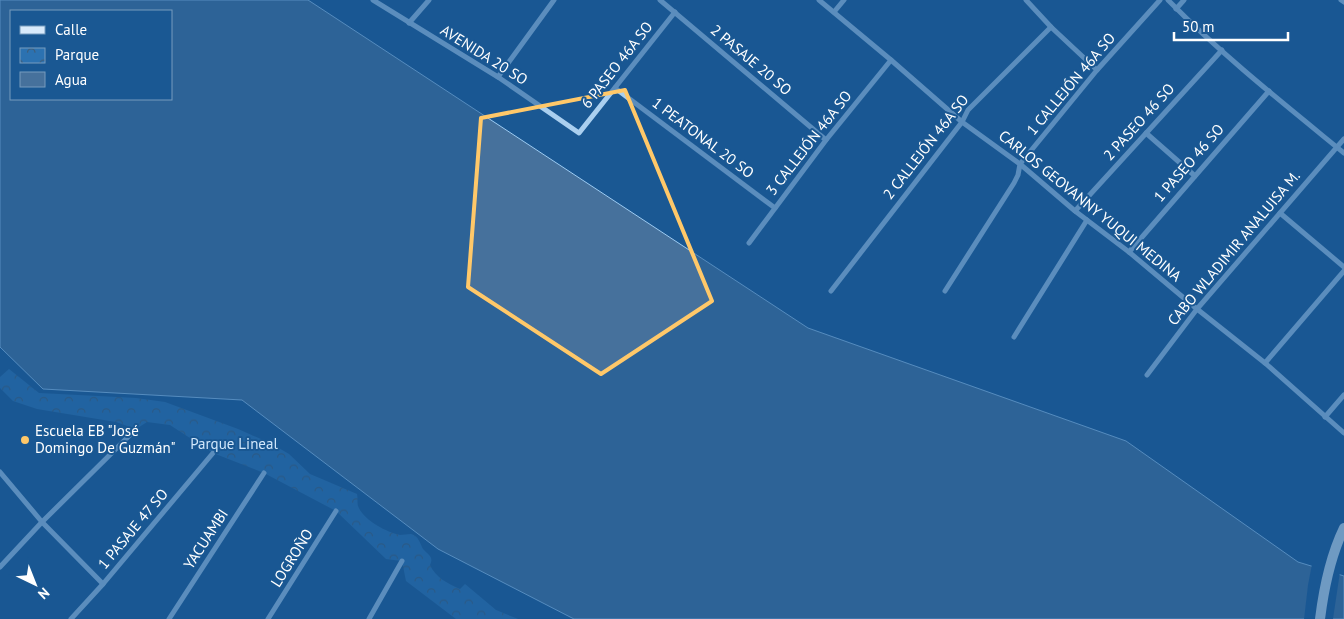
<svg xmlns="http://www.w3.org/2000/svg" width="1344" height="619" viewBox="0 0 1344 619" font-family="'PT Sans',sans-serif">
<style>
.park{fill:url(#park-crowns)}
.water{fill:#46719c;stroke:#9dcbf2;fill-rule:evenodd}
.pier{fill:#1a5893}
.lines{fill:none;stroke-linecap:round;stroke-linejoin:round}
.street{stroke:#aacfef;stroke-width:5}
.secondary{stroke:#d8eafb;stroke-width:10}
.marked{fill:none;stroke:#ffc869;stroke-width:4;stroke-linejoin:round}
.poi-dot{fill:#ffc869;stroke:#1a5893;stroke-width:2}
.labels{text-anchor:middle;stroke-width:4;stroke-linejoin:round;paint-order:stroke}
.street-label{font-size:15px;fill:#fff;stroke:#1a5893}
.poi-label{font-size:15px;fill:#fff;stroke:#1a5893;text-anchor:start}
.park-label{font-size:15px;fill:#d1e7fb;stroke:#1a5893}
</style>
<defs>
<pattern id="park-crowns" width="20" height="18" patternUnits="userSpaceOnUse" patternTransform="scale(1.25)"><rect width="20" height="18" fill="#2c72b1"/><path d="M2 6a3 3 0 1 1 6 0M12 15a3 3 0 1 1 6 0" fill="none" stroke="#3e5d79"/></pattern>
</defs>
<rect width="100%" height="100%" fill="#1a5893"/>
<path class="park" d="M9,369l30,24 97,5 29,4 73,27 32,14 19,11 21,20 47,20c1,4 0,9 1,12 5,14 28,26 42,29 3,0 8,-1 11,-1 8,2 9,10 12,15 5,6 11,7 7,16 5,12 18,19 30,24l5,-5 31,26 22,9h-62l-50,-38 -4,-20 -16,-2 -50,-48 -72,-38 -51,-20 -43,-28 -23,-3 -11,7 -20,-7 -79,-13 -24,-8 -13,-13v-11z"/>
<path class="water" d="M0,0h308l500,328 318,113 172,121 46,14v43h-770l-136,-70 -196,-149 -199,-11 -43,-42zM11,11h160v88h-160z"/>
<polygon class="pier" points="1312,564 1340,572 1333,619 1304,619 1308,585"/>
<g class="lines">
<g class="street">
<polyline points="373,0 498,77 579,133 675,12"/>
<polyline points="660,0 826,140"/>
<polyline points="819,0 891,60 962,122 1020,164 1075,211 1129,252 1197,309 1265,363 1344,433"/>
<polyline points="1026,0 1051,27 1097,70"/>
<path d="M1168,0c54,55 116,104 176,153"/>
<polyline points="1341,0 1344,2"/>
<polyline points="1176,9 1184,0"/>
<polyline points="834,12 844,0"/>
<polyline points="409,23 429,0"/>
<polyline points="498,77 554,0"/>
<polyline points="615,88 775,208"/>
<polyline points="1146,133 1195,176"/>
<polyline points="1075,211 1222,50"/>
<polyline points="1280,213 1344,267"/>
<polyline points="749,243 826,140 891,60"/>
<polyline points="1129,252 1269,91"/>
<polyline points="831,291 962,122 968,110 1051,27"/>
<polyline points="945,291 1014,183 1018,175 1020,164 1097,70 1160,0"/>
<polyline points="1014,337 1087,220"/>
<polyline points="1265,363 1344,271"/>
<polyline points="1147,375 1197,309 1344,139"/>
<polyline points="1325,417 1344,395"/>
<polyline points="0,472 42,522 103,584"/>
<polyline points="0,567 42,522 136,429"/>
<polyline points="71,619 103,584 213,453"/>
<polyline points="169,619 264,473"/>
<polyline points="268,619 336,511"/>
<polyline points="369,619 402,561"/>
</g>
<path class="secondary" d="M1320,619c4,-32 10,-62 24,-91"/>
</g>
<path d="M0 0H1344V619H0ZM625,90l87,211 -111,73 -133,-87 13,-169z" fill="#1a5893" fill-opacity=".55" fill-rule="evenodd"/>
<path class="marked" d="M625,90l87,211 -111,73 -133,-87 13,-169z"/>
<circle class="poi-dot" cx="25" cy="440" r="5"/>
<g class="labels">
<g class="street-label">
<text transform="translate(484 55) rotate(32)" y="5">AVENIDA 20 SO</text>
<text transform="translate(751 60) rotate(40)" y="5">2 PASAJE 20 SO</text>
<text transform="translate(617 65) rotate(-52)" y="5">6 PASEO 46A SO</text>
<text transform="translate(1071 84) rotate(-50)" y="5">1 CALLEJÓN 46A SO</text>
<text transform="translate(1139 122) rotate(-48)" y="5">2 PASEO 46 SO</text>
<text transform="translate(703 138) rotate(37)" y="5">1 PEATONAL 20 SO</text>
<text transform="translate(809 143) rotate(-52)" y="5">3 CALLEJÓN 46A SO</text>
<text transform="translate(926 147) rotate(-52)" y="5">2 CALLEJÓN 46A SO</text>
<text transform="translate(1189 163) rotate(-49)" y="5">1 PASEO 46 SO</text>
<text transform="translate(1090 206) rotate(39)" y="5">CARLOS GEOVANNY YUQUI MEDINA</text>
<text transform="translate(1234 248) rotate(-50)" y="5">CABO WLADIMIR ANALUISA M.</text>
<text transform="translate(133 529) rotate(-50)" y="5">1 PASAJE 47 SO</text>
<text transform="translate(206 539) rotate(-57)" y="5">YACUAMBI</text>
<text transform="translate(292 558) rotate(-58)" y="5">LOGROÑO</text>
</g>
<g class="poi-label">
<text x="35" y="436">Escuela EB "José<tspan x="35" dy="17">Domingo De Guzmán"</tspan></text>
</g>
<g class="park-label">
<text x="234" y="449">Parque Lineal</text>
</g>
</g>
<rect x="10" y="10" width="162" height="90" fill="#1a5893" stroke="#769bbe"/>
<rect x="20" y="26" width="25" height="8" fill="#d8eafb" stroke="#769bbe"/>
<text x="55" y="35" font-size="15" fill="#ffffff">Calle</text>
<rect x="20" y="48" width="25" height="15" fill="url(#park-crowns)" stroke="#769bbe"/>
<text x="55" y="60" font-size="15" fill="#ffffff">Parque</text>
<rect x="20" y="72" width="25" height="15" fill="#46719c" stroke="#769bbe"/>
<text x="55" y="85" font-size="15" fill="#ffffff">Agua</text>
<g transform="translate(35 584) rotate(137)" stroke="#1a5893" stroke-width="4" paint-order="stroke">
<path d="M0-4L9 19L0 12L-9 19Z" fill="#ffffff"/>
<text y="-8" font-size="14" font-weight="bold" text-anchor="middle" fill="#ffffff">N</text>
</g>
<path d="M1174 32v8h114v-8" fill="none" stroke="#ffffff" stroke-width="2.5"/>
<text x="1182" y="32" font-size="15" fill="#ffffff" stroke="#1a5893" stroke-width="4" paint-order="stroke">50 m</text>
</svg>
